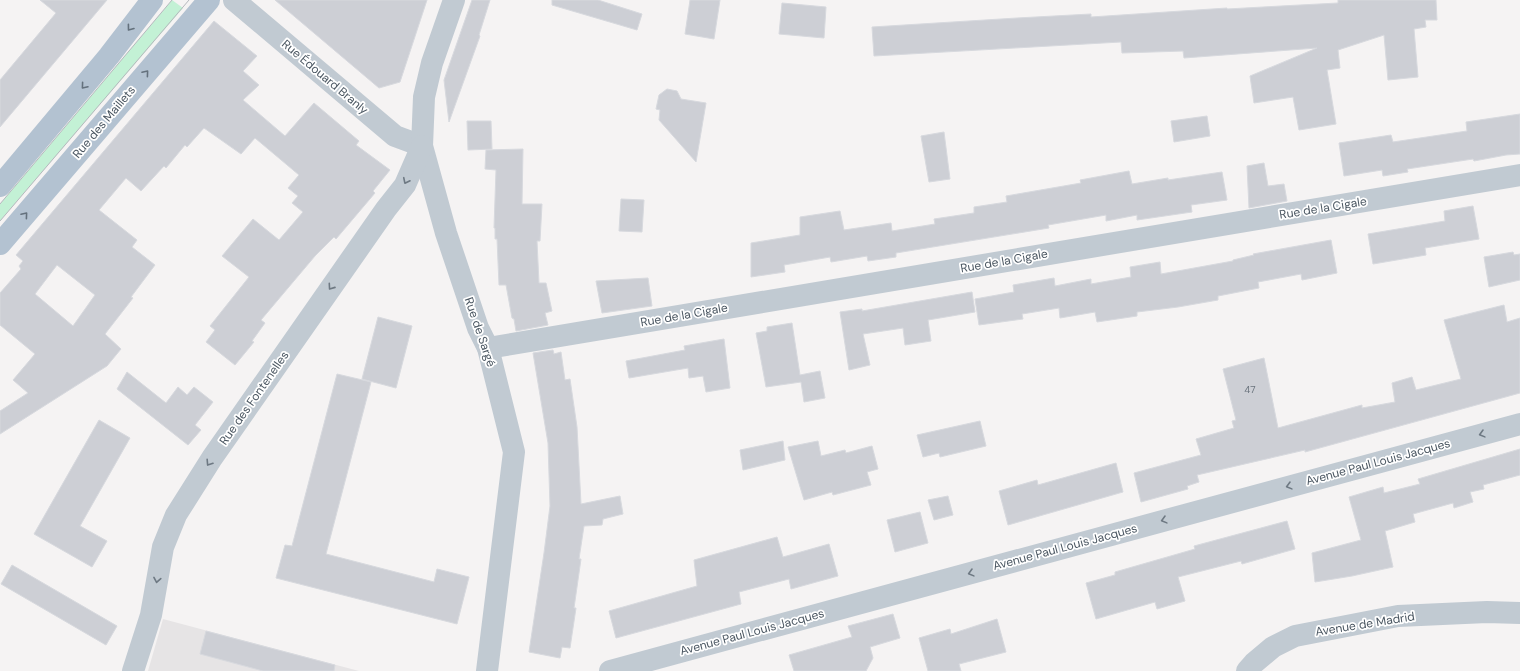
<svg xmlns="http://www.w3.org/2000/svg" width="1520" height="671" viewBox="0 0 1520 671" font-family="'DM Sans',sans-serif">
<style>
.education{fill:#e6e4e5}
.green{fill:#c3f1d5}
.building{fill:#cdcfd5;stroke:#d7d9de;fill-rule:evenodd}
.lines{fill:none;stroke-linecap:round;stroke-linejoin:round}
.minor{stroke:#c1cad2;stroke-width:22}
.primary{stroke:#b3c2d1;stroke-width:22}
.tram{stroke:#b5b8bd;stroke-width:1}
.oneway{stroke:#64717d}
.oneway2{stroke:#6e7983}
.labels{text-anchor:middle;stroke-width:3.5;stroke-linejoin:round;paint-order:stroke}
.number-label{font-size:10px;fill:#6b747e}
.street-label{font-size:12px;fill:#4a5661;stroke:#fff}
</style>
<rect width="100%" height="100%" fill="#f5f3f3"/>
<polygon class="education" points="163,619 359,671 148,671"/>
<polygon class="green" points="172,0 183,8 0,221 0,204"/>
<g class="building">
<polygon points="40,0 107,0 0,127 0,80 56,13"/>
<polygon points="275,0 427,0 400,82 379,88"/>
<polygon points="472,0 490,0 479,35 480,36 449,122 444,80"/>
<polygon points="552,0 598,0 642,14 637,30 552,5"/>
<polygon points="690,0 720,0 714,39 685,34"/>
<polygon points="1338,0 1436,0 1437,20 1425,20 1426,27 1414,29 1418,77 1388,80 1384,35 1338,50 1340,68 1327,70 1336,124 1299,130 1293,97 1254,103 1250,76 1317,48 1184,58 1183,51 1122,53 1121,42 874,56 872,27 1017,18 1091,14 1091,17 1227,8 1227,9 1281,6 1338,3"/>
<polygon points="782,3 826,7 824,38 779,34"/>
<path d="M214,21l43,35 -14,15 16,14 -16,15 42,36 29,-33 45,38 -3,4 34,25 -17,21 2,2 -39,46 -2,-2 -19,19 -54,64 4,3 -13,18 2,1 -19,23 -29,-23 9,-12 -5,-4 39,-49 -27,-21 31,-37 26,21 24,-28 -11,-9 6,-7 -10,-8 11,-13 -44,-37 -14,16 -37,-26 -17,19 -2,-2 -19,23 -2,-2 -23,25 -15,-13 -27,32 38,30 -5,7 23,18 -24,32 2,1 -28,36 16,15 -14,17 -107,68v-23l28,-18 -15,-13 22,-26 -35,-29v-32l21,-24 -2,-3 4,-5 -7,-6zM57,265l38,30 -22,31 -38,-32z"/>
<polygon points="667,89 677,91 681,99 706,103 696,162 659,120 660,110 656,109 659,95"/>
<polygon points="1520,114 1520,154 1506,155 1474,161 1473,159 1407,169 1408,172 1383,176 1382,170 1344,176 1339,143 1391,135 1393,142 1467,131 1466,122"/>
<polygon points="1207,116 1210,136 1174,142 1171,121"/>
<polygon points="467,121 491,121 492,149 468,150"/>
<polygon points="944,132 950,179 929,182 921,136"/>
<polygon points="523,149 522,204 542,204 540,241 537,241 539,283 546,283 552,311 545,313 548,325 516,331 514,319 512,318 506,285 499,285 497,239 495,239 495,228 494,228 496,170 485,169 486,150"/>
<polygon points="1264,163 1268,186 1284,184 1287,201 1249,208 1247,166"/>
<polygon points="1129,171 1132,184 1168,178 1168,180 1222,172 1227,200 1191,205 1192,212 1137,220 1137,215 1106,221 1106,215 1048,225 1049,228 896,253 896,257 868,261 867,256 831,262 830,257 784,265 785,272 751,277 751,243 800,235 800,217 840,211 844,230 891,223 892,231 935,224 934,219 974,213 974,207 1007,202 1006,196 1081,183 1080,180"/>
<polygon points="621,199 644,200 642,232 619,231"/>
<polygon points="1473,206 1479,239 1425,248 1426,255 1373,264 1368,234 1445,221 1444,211"/>
<polygon points="1331,240 1337,273 1302,280 1301,274 1258,282 1259,288 1218,296 1218,300 1178,307 1137,312 1137,316 1097,322 1095,312 1060,318 1059,308 1022,314 1023,319 979,325 975,299 1014,292 1013,285 1054,278 1055,286 1091,279 1091,284 1131,277 1130,267 1160,262 1161,274 1233,261 1233,260 1254,255 1253,254"/>
<polygon points="1513,252 1514,255 1520,254 1520,280 1489,287 1484,257"/>
<polygon points="648,278 652,306 602,313 596,281"/>
<polygon points="972,292 975,312 928,320 931,341 905,345 903,328 863,334 870,365 849,370 840,312 862,309 862,311"/>
<polygon points="1504,305 1507,322 1520,318 1520,393 1305,452 1305,450 1197,475 1199,482 1187,486 1188,489 1141,502 1134,473 1201,455 1196,439 1234,428 1232,421 1236,420 1223,369 1264,358 1278,428 1362,405 1362,408 1395,402 1392,383 1412,377 1416,390 1461,379 1444,320"/>
<polygon points="378,317 412,326 396,388 362,379"/>
<polygon points="792,323 800,375 820,371 825,398 804,402 801,382 766,387 756,333 767,331 767,327"/>
<polygon points="724,339 730,388 706,392 703,376 689,378 688,368 629,378 626,361 685,350 684,346"/>
<polygon points="553,350 554,354 561,352 565,380 570,379 577,427 581,504 620,496 623,514 603,519 602,525 584,526 579,559 581,559 574,608 576,608 570,648 562,647 560,658 529,652 544,553 550,506 548,443 533,353"/>
<polygon points="127,372 166,403 178,387 187,395 194,387 213,402 195,425 201,430 188,445 117,389"/>
<polygon points="337,374 371,382 326,554 434,582 437,569 469,577 457,624 276,578 285,545 292,546"/>
<polygon points="99,420 130,438 80,526 107,541 92,567 34,534"/>
<polygon points="980,421 986,446 940,457 939,453 923,457 917,435"/>
<polygon points="783,441 785,460 743,470 740,450"/>
<polygon points="818,441 821,456 845,450 846,453 872,446 878,469 867,472 871,485 833,495 832,492 804,500 788,447"/>
<polygon points="1520,449 1520,475 1483,485 1484,489 1470,492 1473,502 1454,508 1453,503 1413,514 1415,522 1385,531 1393,567 1352,576 1315,582 1312,553 1361,540 1349,497 1383,487 1384,493 1420,484 1418,479"/>
<polygon points="1116,463 1123,492 1008,525 999,491 1037,480 1038,485"/>
<polygon points="948,496 953,515 934,520 928,500"/>
<polygon points="920,512 928,543 895,552 887,520"/>
<polygon points="1287,521 1295,549 1242,564 1241,561 1178,577 1185,601 1157,609 1155,602 1096,619 1086,583 1115,575 1115,572 1195,549 1194,546"/>
<polygon points="777,537 783,557 829,544 838,576 791,589 789,579 739,592 741,604 616,638 609,611 697,586 694,560"/>
<polygon points="12,565 117,626 106,645 1,584"/>
<polygon points="893,614 900,638 870,647 873,658 866,671 794,671 789,655 852,637 848,626"/>
<polygon points="997,619 1006,652 959,664 961,671 928,671 919,638 950,629 951,634"/>
<polygon points="206,631 335,665 334,671 263,671 200,654"/>
</g>
<g class="lines">
<g class="minor">
<polyline points="234,0 395,136 422,146"/>
<polyline points="454,0 432,63 424,97 422,146 446,233 478,328 488,348 514,452 487,671"/>
<polyline points="488,348 1520,175"/>
<polyline points="133,671 151,615 163,547 176,515 212,458 386,209 405,185 422,146"/>
<polyline points="610,671 1520,424"/>
<polyline points="1247,671 1254,663 1273,647 1295,636 1398,616 1487,612 1520,613"/>
</g>
<g class="primary">
<polyline points="0,186 109,56 152,0"/>
<polyline points="0,244 209,0"/>
</g>
<g class="tram">
<polyline points="0,204 172,0"/>
<polyline points="0,221 189,0"/>
</g>
</g>
<defs><path id="oneway-chevron" d="M-2-3.5L2.5 0L-2 3.5" fill="none" stroke-width="1.6" stroke-linecap="round" stroke-linejoin="round"/></defs>
<g class="oneway">
<use href="#oneway-chevron" transform="translate(130 28) rotate(127)"/>
<use href="#oneway-chevron" transform="translate(146 73) rotate(-50)"/>
<use href="#oneway-chevron" transform="translate(84 86) rotate(130)"/>
<use href="#oneway-chevron" transform="translate(25 215) rotate(-50)"/>
</g>
<g class="oneway2">
<use href="#oneway-chevron" transform="translate(406 181) rotate(116)"/>
<use href="#oneway-chevron" transform="translate(331 287) rotate(125)"/>
<use href="#oneway-chevron" transform="translate(1482 434) rotate(165)"/>
<use href="#oneway-chevron" transform="translate(209 463) rotate(123)"/>
<use href="#oneway-chevron" transform="translate(1289 486) rotate(165)"/>
<use href="#oneway-chevron" transform="translate(1164 520) rotate(165)"/>
<use href="#oneway-chevron" transform="translate(971 573) rotate(165)"/>
<use href="#oneway-chevron" transform="translate(157 580) rotate(100)"/>
</g>
<g class="labels">
<g class="number-label">
<text x="1250" y="393">47</text>
</g>
<g class="street-label">
<text transform="translate(325 77) rotate(40)" y="4">Rue Édouard Branly</text>
<text transform="translate(104 122) rotate(-50)" y="4">Rue des Maillets</text>
<text transform="translate(1323 208) rotate(-9)" y="4">Rue de la Cigale</text>
<text transform="translate(1004 261) rotate(-10)" y="4">Rue de la Cigale</text>
<text transform="translate(684 315) rotate(-10)" y="4">Rue de la Cigale</text>
<text transform="translate(480 332) rotate(71)" y="4">Rue de Sargé</text>
<text transform="translate(254 398) rotate(-55)" y="4">Rue des Fontenelles</text>
<text transform="translate(1378 462) rotate(-15)" y="4">Avenue Paul Louis Jacques</text>
<text transform="translate(1065 547) rotate(-15)" y="4">Avenue Paul Louis Jacques</text>
<text transform="translate(1365 624) rotate(-9)" y="4">Avenue de Madrid</text>
<text transform="translate(752 632) rotate(-15)" y="4">Avenue Paul Louis Jacques</text>
</g>
</g>
</svg>
